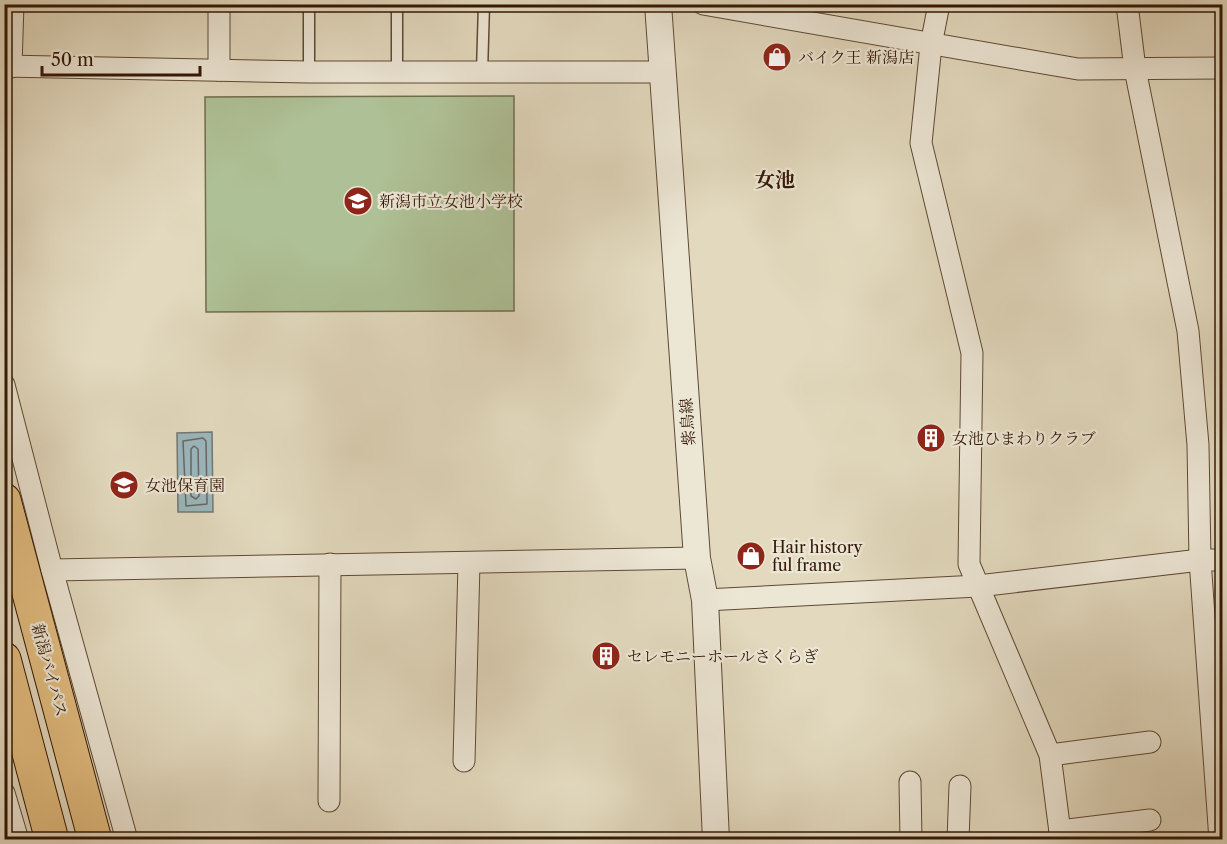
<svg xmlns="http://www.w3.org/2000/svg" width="1227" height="844" viewBox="0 0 1227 844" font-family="'Libre Caslon Text','Noto Serif JP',serif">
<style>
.green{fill:#aec095;stroke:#716c4e;stroke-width:1.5}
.water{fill:#9bb7bd;stroke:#727774;stroke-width:1.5}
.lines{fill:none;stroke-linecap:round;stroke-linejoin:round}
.shore{stroke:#686762;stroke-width:1.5}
.service-casing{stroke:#604834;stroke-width:13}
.minor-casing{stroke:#604834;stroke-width:23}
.tertiary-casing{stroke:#604834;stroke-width:28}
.trunk-casing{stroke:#341706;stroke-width:35}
.service{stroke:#ece6d5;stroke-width:10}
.minor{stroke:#ece6d5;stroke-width:21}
.tertiary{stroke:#ece6d5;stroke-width:26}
.trunk{stroke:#e1bc7f;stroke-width:33}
.labels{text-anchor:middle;stroke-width:4.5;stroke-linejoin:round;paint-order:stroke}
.poi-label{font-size:16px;fill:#341706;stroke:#ece6d5;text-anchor:start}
.street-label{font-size:16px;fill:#341706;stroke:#ece6d5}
.quarter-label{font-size:20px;font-weight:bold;fill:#341706;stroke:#ece6d5}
</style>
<rect width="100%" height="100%" fill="#e2d9be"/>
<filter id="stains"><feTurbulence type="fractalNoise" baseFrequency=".00333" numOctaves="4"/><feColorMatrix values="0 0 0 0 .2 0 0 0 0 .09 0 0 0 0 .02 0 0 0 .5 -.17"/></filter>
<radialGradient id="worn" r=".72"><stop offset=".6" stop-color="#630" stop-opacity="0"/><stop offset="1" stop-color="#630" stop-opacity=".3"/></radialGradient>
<polygon class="green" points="514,96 514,311 206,312 205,97"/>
<polygon class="water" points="212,432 213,512 178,512 177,433"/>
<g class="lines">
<g class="shore">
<polygon points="203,438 206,441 207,504 186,506 183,441"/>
<polygon points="194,446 198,449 199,496 196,499 191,496 191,449"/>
</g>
<g class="service-casing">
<g id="service">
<polyline points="397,4 397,72"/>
<polyline points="309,72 309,4"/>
<polyline points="482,72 484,4"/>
</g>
</g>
<g class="minor-casing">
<g id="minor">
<polyline points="703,4 1078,69 1222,68"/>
<polyline points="939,4 931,45 921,143 972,353 969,564 1050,755 1061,840"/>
<polyline points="1127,4 1135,69 1188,331 1198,445 1200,560 1220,840"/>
<polyline points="4,66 309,72 663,72"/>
<polyline points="11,67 13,4"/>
<polyline points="219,70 219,4"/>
<polyline points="4,385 52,570 127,840"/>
<polyline points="52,570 697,558"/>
<polyline points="705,600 978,586 1200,560 1222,560"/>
<polyline points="1050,755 1150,742"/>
<polyline points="464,761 469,563"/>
<polyline points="910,782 911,840"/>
<polyline points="4,793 18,840"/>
<polyline points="329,801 330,564"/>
<polyline points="1060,831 1150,820"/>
<polyline points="958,840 960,786"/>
</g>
</g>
<g class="tertiary-casing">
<polyline id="tertiary" points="658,4 697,558 705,600 716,840"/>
</g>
<g class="trunk-casing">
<g id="trunk">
<polyline points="4,500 95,840"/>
<polyline points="4,659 52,840"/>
</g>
</g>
<use href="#service" class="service"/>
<use href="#minor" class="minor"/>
<use href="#tertiary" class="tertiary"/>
<use href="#trunk" class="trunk"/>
</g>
<defs>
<g id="shop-disc" transform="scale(1.5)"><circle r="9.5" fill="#8f2418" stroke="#ece6d5"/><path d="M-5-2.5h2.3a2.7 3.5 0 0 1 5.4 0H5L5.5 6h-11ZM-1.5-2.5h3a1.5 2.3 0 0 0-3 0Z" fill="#fff"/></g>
<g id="school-disc" transform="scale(1.5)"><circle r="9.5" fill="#8f2418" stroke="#ece6d5"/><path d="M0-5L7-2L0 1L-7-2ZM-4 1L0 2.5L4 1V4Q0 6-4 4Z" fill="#fff"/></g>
<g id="building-disc" transform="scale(1.5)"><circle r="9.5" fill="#8f2418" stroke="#ece6d5"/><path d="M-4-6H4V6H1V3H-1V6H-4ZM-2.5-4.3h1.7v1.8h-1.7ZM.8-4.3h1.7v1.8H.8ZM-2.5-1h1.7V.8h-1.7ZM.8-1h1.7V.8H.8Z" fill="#fff"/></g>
</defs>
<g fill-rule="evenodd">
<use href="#shop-disc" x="777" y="57"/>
<use href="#school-disc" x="358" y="201"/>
<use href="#building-disc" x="931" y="438"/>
<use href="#school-disc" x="124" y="485"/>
<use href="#shop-disc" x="751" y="556"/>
<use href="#building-disc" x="606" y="656"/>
</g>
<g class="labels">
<g class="poi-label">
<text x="798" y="63">バイク王 新潟店</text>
<text x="379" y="207">新潟市立女池小学校</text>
<text x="952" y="444">女池ひまわりクラブ</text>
<text x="145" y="491">女池保育園</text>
<text x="772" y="553">Hair history<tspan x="772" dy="18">ful frame</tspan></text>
<text x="627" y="662">セレモニーホールさくらぎ</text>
</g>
<g class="street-label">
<text transform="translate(687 422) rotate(-94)" y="6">紫鳥線</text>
<text transform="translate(50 670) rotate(75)" y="6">新潟バイパス</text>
</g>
<g class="quarter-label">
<text x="775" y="187">女池</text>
</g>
</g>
<rect width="1227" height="844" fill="none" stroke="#e2d9be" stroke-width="24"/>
<rect x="6" y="6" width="1215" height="832" fill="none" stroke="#341706" stroke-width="3"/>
<rect x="12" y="12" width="1203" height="820" fill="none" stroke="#341706" stroke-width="1.5"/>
<path d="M42 66v9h158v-9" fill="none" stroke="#341706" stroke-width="3"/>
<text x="51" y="66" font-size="18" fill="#341706" stroke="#ece6d5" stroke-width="4.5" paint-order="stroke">50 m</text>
<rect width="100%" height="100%" filter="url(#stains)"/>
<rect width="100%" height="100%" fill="url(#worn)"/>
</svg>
